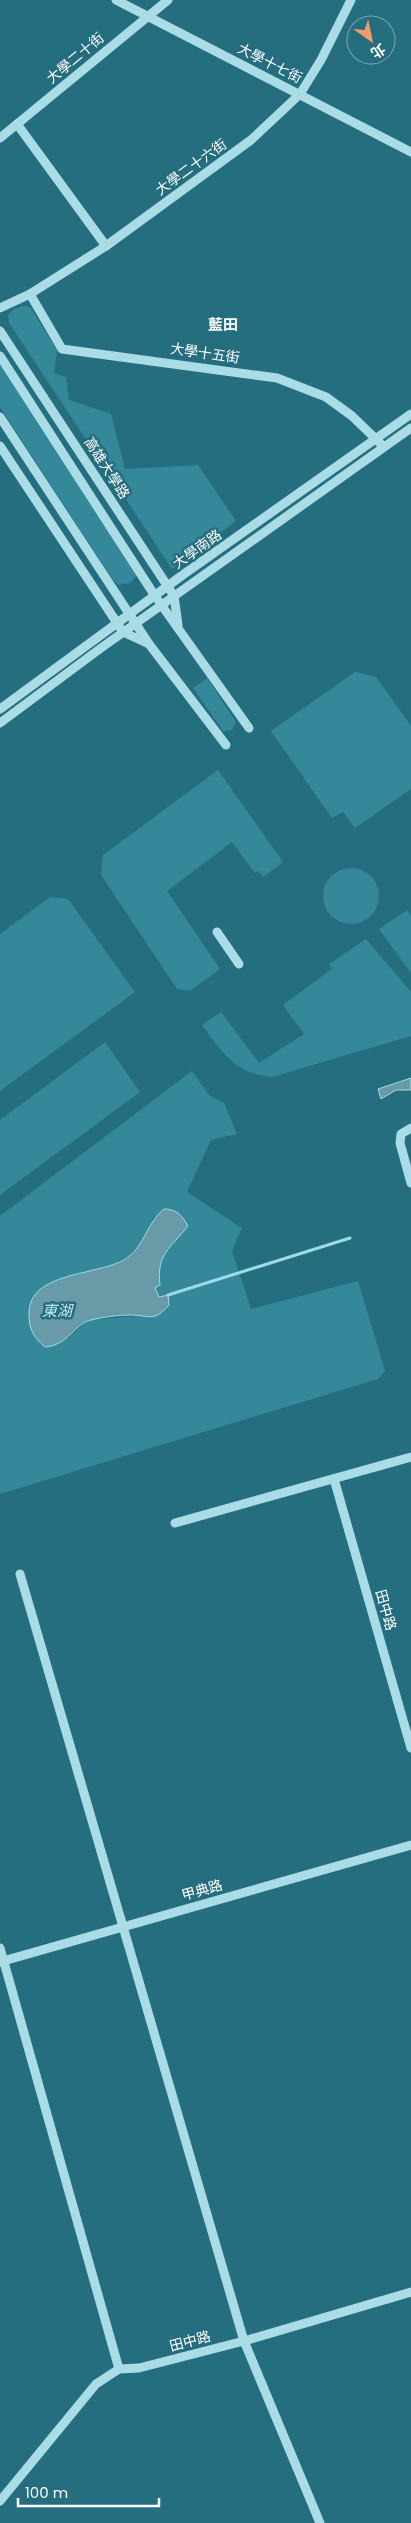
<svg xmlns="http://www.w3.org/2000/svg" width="411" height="2523" viewBox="0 0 411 2523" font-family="Poppins,'Noto Sans TC',sans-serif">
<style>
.green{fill:#35889a;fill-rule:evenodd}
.water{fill:#689ba7;stroke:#9edbe7}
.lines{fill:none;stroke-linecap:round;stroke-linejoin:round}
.stream{stroke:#9edbe7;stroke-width:3}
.minor{stroke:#aadce6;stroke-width:9}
.labels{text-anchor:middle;stroke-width:5;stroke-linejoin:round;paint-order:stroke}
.street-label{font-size:14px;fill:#fff;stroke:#246e7f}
.neighbourhood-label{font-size:15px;font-weight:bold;fill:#fff;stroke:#246e7f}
.water-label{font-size:15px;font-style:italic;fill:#c4e9f1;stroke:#246e7f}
</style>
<rect width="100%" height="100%" fill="#246e7f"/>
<g class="green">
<polygon points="23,306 30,307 57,350 54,373 66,377 69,400 111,414 125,469 198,465 236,521 172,569 9,323 8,315 14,309"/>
<polygon points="0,363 135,571 136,576 130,583 119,585 113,580 0,407"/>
<polygon points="355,672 376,677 411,726 411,789 355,828 343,812 332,818 271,731"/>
<polygon points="207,678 236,722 232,730 223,731 193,688"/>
<polygon points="218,770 283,862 263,877 259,871 255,873 232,842 167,891 220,969 190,991 177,989 101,875 103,855"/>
<circle cx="351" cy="896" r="28"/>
<polygon points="50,897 68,899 135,992 0,1091 0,934"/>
<polygon points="407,910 411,916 411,973 379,929"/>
<path d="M366,939l45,53v44l-139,41c-37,-3 -49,-24 -70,-52l19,-13 38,51 45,-29 -21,-29 49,-36 -3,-5z"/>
<polygon points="105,1042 140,1092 0,1195 0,1120"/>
<path d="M192,1071l17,24 15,8 13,31 -26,6 -24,52 55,36 -10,23 19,58 107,-28 27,90 -7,8 -378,115v-278zM154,1217l33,9 -28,36 1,23 -5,3 4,9 -22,19 -49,4 -21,19 32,-70c30,-7 44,-24 55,-52z"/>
</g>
<g class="water">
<polygon points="411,1078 411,1090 396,1090 381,1099 378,1089"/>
<path d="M164,1209c12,0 18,6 24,17 -17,22 -32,28 -28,59l-5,3 4,9 9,-2 1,10c-16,18 -19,10 -39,10 -12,0 -27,2 -39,5 -16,3 -22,25 -46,27 -12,-10 -16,-18 -16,-33 -1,-43 70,-38 96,-55 20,-12 21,-36 39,-50z"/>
</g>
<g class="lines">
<polyline class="stream" points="168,1295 350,1238"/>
<g class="minor">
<polyline points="116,0 411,152"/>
<polyline points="17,124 106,246"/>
<polyline points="0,138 168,0"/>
<polyline points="30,294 62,349 277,378 326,397 352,416 381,444"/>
<polyline points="0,308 30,294 106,246 251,140 300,94 321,60 351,0"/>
<polyline points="0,331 174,596 178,625"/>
<polyline points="0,356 155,596 249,728"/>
<polyline points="0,417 149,644 226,745"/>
<polyline points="0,446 123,632 149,644"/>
<polyline points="0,709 184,574 411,414"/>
<polyline points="0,723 101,648 411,428"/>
<polyline points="217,932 239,964"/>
<polyline points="411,1128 401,1134 400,1143 411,1183"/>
<polyline points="334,1479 411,1748"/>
<polyline points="175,1523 411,1457"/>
<polyline points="20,1574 244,2341 320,2523"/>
<polyline points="0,1948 119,2369"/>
<polyline points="0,1962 411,1845"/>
<polyline points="0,2501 96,2384 119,2369 139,2368 244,2341 411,2292"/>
</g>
</g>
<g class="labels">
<g class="street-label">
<text transform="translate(75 58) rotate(-40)" y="5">大學二十街</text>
<text transform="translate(270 63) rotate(27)" y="5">大學十七街</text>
<text transform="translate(191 167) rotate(-36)" y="5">大學二十六街</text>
<text transform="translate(205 353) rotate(8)" y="5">大學十五街</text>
<text transform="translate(107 468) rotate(57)" y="5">高雄大學路</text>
<text transform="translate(197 549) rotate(-35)" y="5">大學南路</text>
<text transform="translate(386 1610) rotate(74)" y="5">田中路</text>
<text transform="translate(202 1890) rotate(-16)" y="5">甲典路</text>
<text transform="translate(190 2341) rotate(-15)" y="5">田中路</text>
</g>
<g class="neighbourhood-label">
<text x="223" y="330">藍田</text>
</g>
<g class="water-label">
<text x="57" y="1316">東湖</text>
</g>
</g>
<g transform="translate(371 40) rotate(147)"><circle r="24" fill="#246e7f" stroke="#7ca8b2"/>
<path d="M0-4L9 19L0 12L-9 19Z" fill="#f09a6e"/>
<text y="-8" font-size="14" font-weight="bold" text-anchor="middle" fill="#ffffff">北</text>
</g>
<path d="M18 2498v8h141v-8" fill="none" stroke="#ffffff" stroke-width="2.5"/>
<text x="25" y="2498" font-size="15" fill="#ffffff" stroke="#246e7f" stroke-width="4" paint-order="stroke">100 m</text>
</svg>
